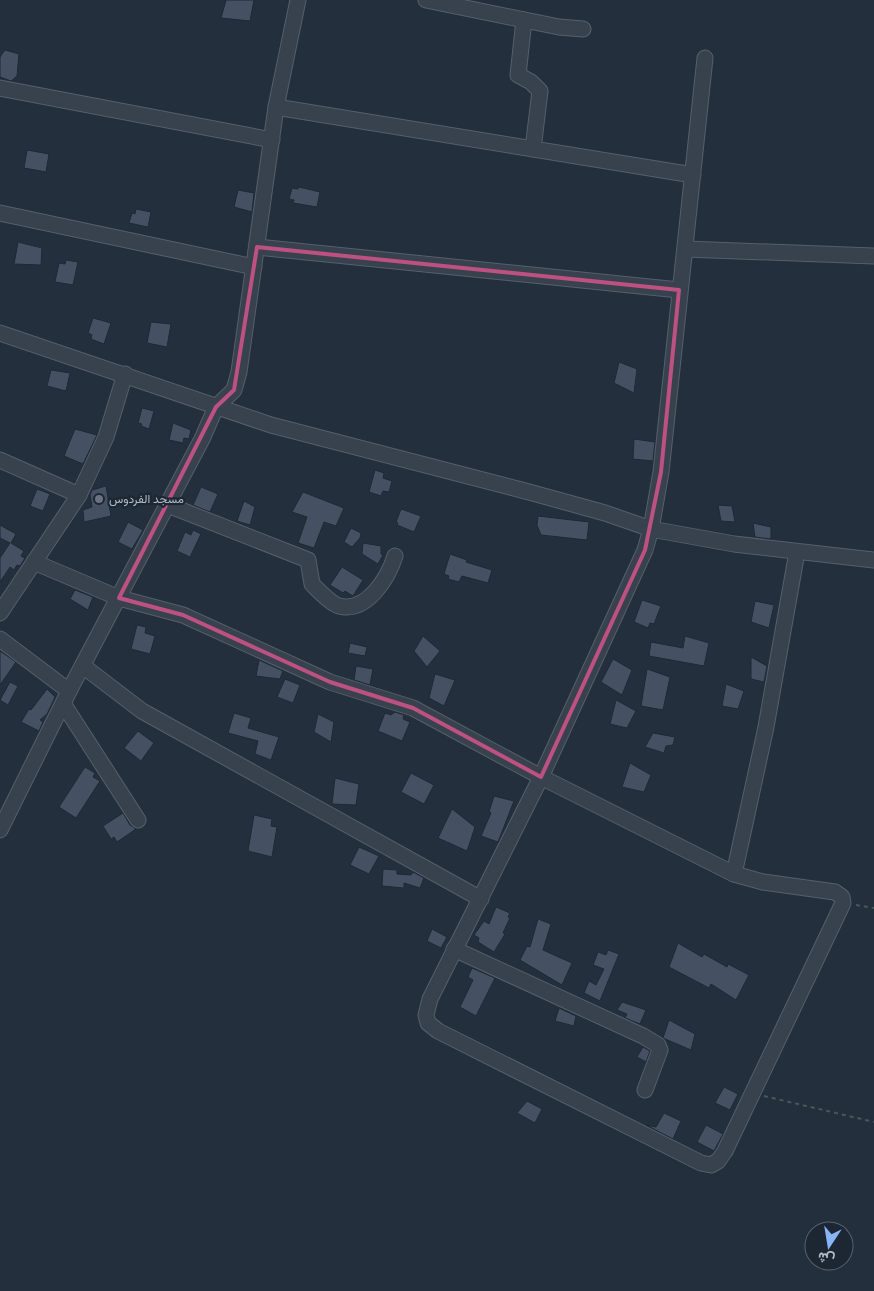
<svg xmlns="http://www.w3.org/2000/svg" width="874" height="1291" viewBox="0 0 874 1291" font-family="Ubuntu,Vazirmatn,sans-serif">
<style>
.building{fill:#455162;stroke:#1f2835}
.lines{fill:none;stroke-linecap:round;stroke-linejoin:round}
.minor-casing{stroke:#565f6c;stroke-width:17}
.path{stroke:#44595c;stroke-width:2;stroke-dasharray:4 4;stroke-linecap:butt}
.minor{stroke:#38414e;stroke-width:15}
.marked{fill:none;stroke:#bd5182;stroke-width:4;stroke-linejoin:round}
.worship-dot{fill:#6b7280;stroke:#1d2633;stroke-width:2}
.labels{text-anchor:middle;stroke-width:4.5;stroke-linejoin:round;paint-order:stroke}
.poi-label{font-size:12px;fill:#b4bcc9;stroke:#1d2633;text-anchor:start}
</style>
<rect width="100%" height="100%" fill="#242f3e"/>
<g class="building">
<polygon points="226,0 254,0 250,21 221,18"/>
<polygon points="5,50 19,54 17,76 11,81 0,77 0,57"/>
<polygon points="27,150 49,154 46,172 24,168"/>
<polygon points="299,187 320,192 317,207 293,203 294,200 289,199 292,188 298,189"/>
<polygon points="238,190 254,193 252,212 234,207"/>
<polygon points="136,209 151,212 148,227 129,223 132,213 135,214"/>
<polygon points="18,242 42,248 41,265 14,264"/>
<polygon points="66,260 78,262 73,285 55,282 59,263 65,264"/>
<polygon points="93,318 111,323 104,344 91,339 92,335 88,333"/>
<polygon points="151,322 171,324 167,347 147,343"/>
<polygon points="619,362 637,369 634,393 614,383"/>
<polygon points="51,370 70,373 66,391 47,386"/>
<polygon points="142,408 154,411 149,429 141,426 142,424 138,423"/>
<polygon points="173,423 191,430 189,439 184,438 183,443 169,440"/>
<polygon points="75,429 97,435 83,464 64,456"/>
<polygon points="634,439 655,442 653,461 633,459"/>
<polygon points="375,470 384,473 383,478 392,481 389,492 383,491 381,496 369,492"/>
<polygon points="106,486 111,516 84,522 83,510 92,507 90,495 92,490"/>
<polygon points="201,487 218,494 210,512 193,505"/>
<polygon points="37,489 50,494 43,511 30,506"/>
<polygon points="303,492 344,508 336,526 324,522 314,548 298,543 307,517 292,512"/>
<polygon points="244,501 255,507 250,525 237,521"/>
<polygon points="718,505 732,506 735,522 721,521"/>
<polygon points="401,509 421,516 414,532 397,525 398,523 396,522"/>
<polygon points="538,516 589,522 587,540 541,535 537,525"/>
<polygon points="128,522 143,530 132,549 118,542"/>
<polygon points="753,523 771,527 771,539 755,537"/>
<polygon points="0,525 16,534 11,543 24,551 21,556 25,558 20,566 17,565 14,570 10,567 0,582 0,558 10,543 0,538"/>
<polygon points="351,528 361,533 360,538 352,547 344,542"/>
<polygon points="193,530 201,534 190,557 177,551 185,532 191,535"/>
<polygon points="363,543 381,546 381,554 383,555 378,564 362,554"/>
<polygon points="450,554 467,560 466,562 492,570 488,583 462,576 459,582 448,579 449,576 444,574"/>
<polygon points="342,567 363,580 353,596 345,591 343,593 330,585"/>
<polygon points="75,590 93,597 88,610 70,599"/>
<polygon points="642,600 661,606 654,624 650,623 648,628 634,622"/>
<polygon points="755,601 774,605 769,628 751,622"/>
<polygon points="137,625 146,627 145,633 155,636 150,654 131,649"/>
<polygon points="423,636 440,651 427,667 414,651"/>
<polygon points="685,636 709,643 704,666 649,656 651,642 683,648"/>
<polygon points="350,643 367,647 365,656 348,653"/>
<polygon points="0,651 16,662 0,685"/>
<polygon points="751,657 767,666 764,682 751,679"/>
<polygon points="613,659 632,670 622,695 601,682"/>
<polygon points="259,660 283,671 280,679 256,676"/>
<polygon points="356,666 373,669 370,685 354,680"/>
<polygon points="647,669 670,677 663,710 641,706"/>
<polygon points="435,674 455,680 444,706 429,698"/>
<polygon points="285,679 300,685 293,703 277,697"/>
<polygon points="10,682 18,686 8,705 0,700"/>
<polygon points="726,684 744,691 738,709 722,706"/>
<polygon points="47,689 55,697 47,714 40,720 43,722 39,731 21,722 29,709 31,710"/>
<polygon points="616,700 636,711 627,728 610,724"/>
<polygon points="395,712 404,715 403,719 410,722 402,741 378,731 385,713 391,715"/>
<polygon points="234,713 251,718 248,728 279,737 271,760 255,754 258,741 228,733"/>
<polygon points="318,714 334,722 331,742 314,732"/>
<polygon points="138,731 154,743 141,761 124,748"/>
<polygon points="653,733 675,737 673,745 666,746 664,753 645,747"/>
<polygon points="630,763 651,775 644,792 622,787"/>
<polygon points="85,767 95,773 93,777 100,781 76,818 59,807"/>
<polygon points="411,773 434,785 424,804 401,792"/>
<polygon points="335,778 359,784 356,805 332,804"/>
<polygon points="494,796 514,801 498,842 481,836 491,813 489,812"/>
<polygon points="452,809 475,827 467,851 438,838"/>
<polygon points="123,813 130,825 136,829 117,842 114,837 111,839 103,826"/>
<polygon points="254,815 272,819 271,826 277,827 272,857 248,851"/>
<polygon points="359,847 379,856 369,874 350,865"/>
<polygon points="383,869 397,870 397,874 411,875 413,872 424,878 420,888 404,883 404,888 382,886"/>
<polygon points="496,907 510,913 508,917 510,918 503,933 505,934 494,952 478,942 479,938 474,935 484,921 489,924"/>
<polygon points="538,919 551,924 543,950 572,963 562,985 520,960 527,946 530,947"/>
<polygon points="432,929 447,937 441,948 427,941"/>
<polygon points="678,943 702,957 704,954 727,967 728,964 749,975 736,1000 711,984 709,988 669,967"/>
<polygon points="608,950 619,954 600,1001 584,993 589,981 596,985 604,969 593,965 598,952 606,955"/>
<polygon points="472,968 495,978 476,1016 460,1007 473,980 468,977"/>
<polygon points="622,1002 646,1010 640,1024 625,1018 627,1014 617,1010"/>
<polygon points="559,1008 576,1016 574,1026 555,1021"/>
<polygon points="669,1020 695,1034 691,1050 663,1038"/>
<polygon points="643,1047 650,1051 646,1062 637,1057"/>
<polygon points="724,1087 738,1094 730,1110 715,1103"/>
<polygon points="527,1101 542,1109 535,1123 517,1113"/>
<polygon points="664,1113 681,1121 673,1139 646,1125 656,1127"/>
<polygon points="706,1125 723,1134 714,1151 697,1142"/>
</g>
<g class="lines">
<g class="minor-casing">
<g id="minor">
<polyline points="426,0 559,27 583,29"/>
<polyline points="524,20 518,75 531,82 540,91 533,149"/>
<polyline points="705,58 661,472 651,529 734,544 874,560"/>
<polyline points="0,88 272,140"/>
<polyline points="276,107 693,175"/>
<polyline points="0,213 254,267"/>
<polyline points="257,247 679,290"/>
<polyline points="685,249 874,256"/>
<polyline points="0,333 271,425 529,492 605,513 651,529 645,550 541,777 430,999 426,1015 428,1023 438,1031 701,1163 711,1165 718,1161 725,1151 843,903 842,897 835,892 763,882 734,874 541,777 413,708 330,682 183,615 119,598 34,562"/>
<polyline points="0,460 79,495"/>
<path d="M168,505l140,55 4,24c7,7 18,19 27,22 28,7 49,-28 56,-50"/>
<polyline points="0,613 79,495 106,437 125,374"/>
<polyline points="0,639 69,691"/>
<polyline points="83,666 142,711 481,899"/>
<polyline points="64,705 138,820"/>
<polyline points="0,830 69,691 202,439 216,407 234,390 239,372 276,107 298,0"/>
<polyline points="734,874 766,727 797,552"/>
<polyline points="454,949 643,1036 658,1045 660,1050 645,1090"/>
</g>
</g>
<g class="path">
<polyline points="856,905 874,908"/>
<polyline points="764,1096 874,1122"/>
</g>
<use href="#minor" class="minor"/>
</g>
<path class="marked" d="M257,247l422,43 -18,182 -16,78 -104,227 -128,-69 -83,-26 -147,-67 -64,-17 97,-191 18,-17z"/>
<circle class="worship-dot" cx="99" cy="499" r="5"/>
<g class="labels">
<g class="poi-label">
<text x="109" y="503">مسجد الفردوس</text>
</g>
</g>
<g transform="translate(829 1246) rotate(192)"><circle r="24" fill="#1d2633" stroke="#59626f"/>
<path d="M0-4L9 19L0 12L-9 19Z" fill="#8ab4f8"/>
<text y="-8" font-size="14" font-weight="bold" text-anchor="middle" fill="#b4bcc9">ش</text>
</g>
</svg>
